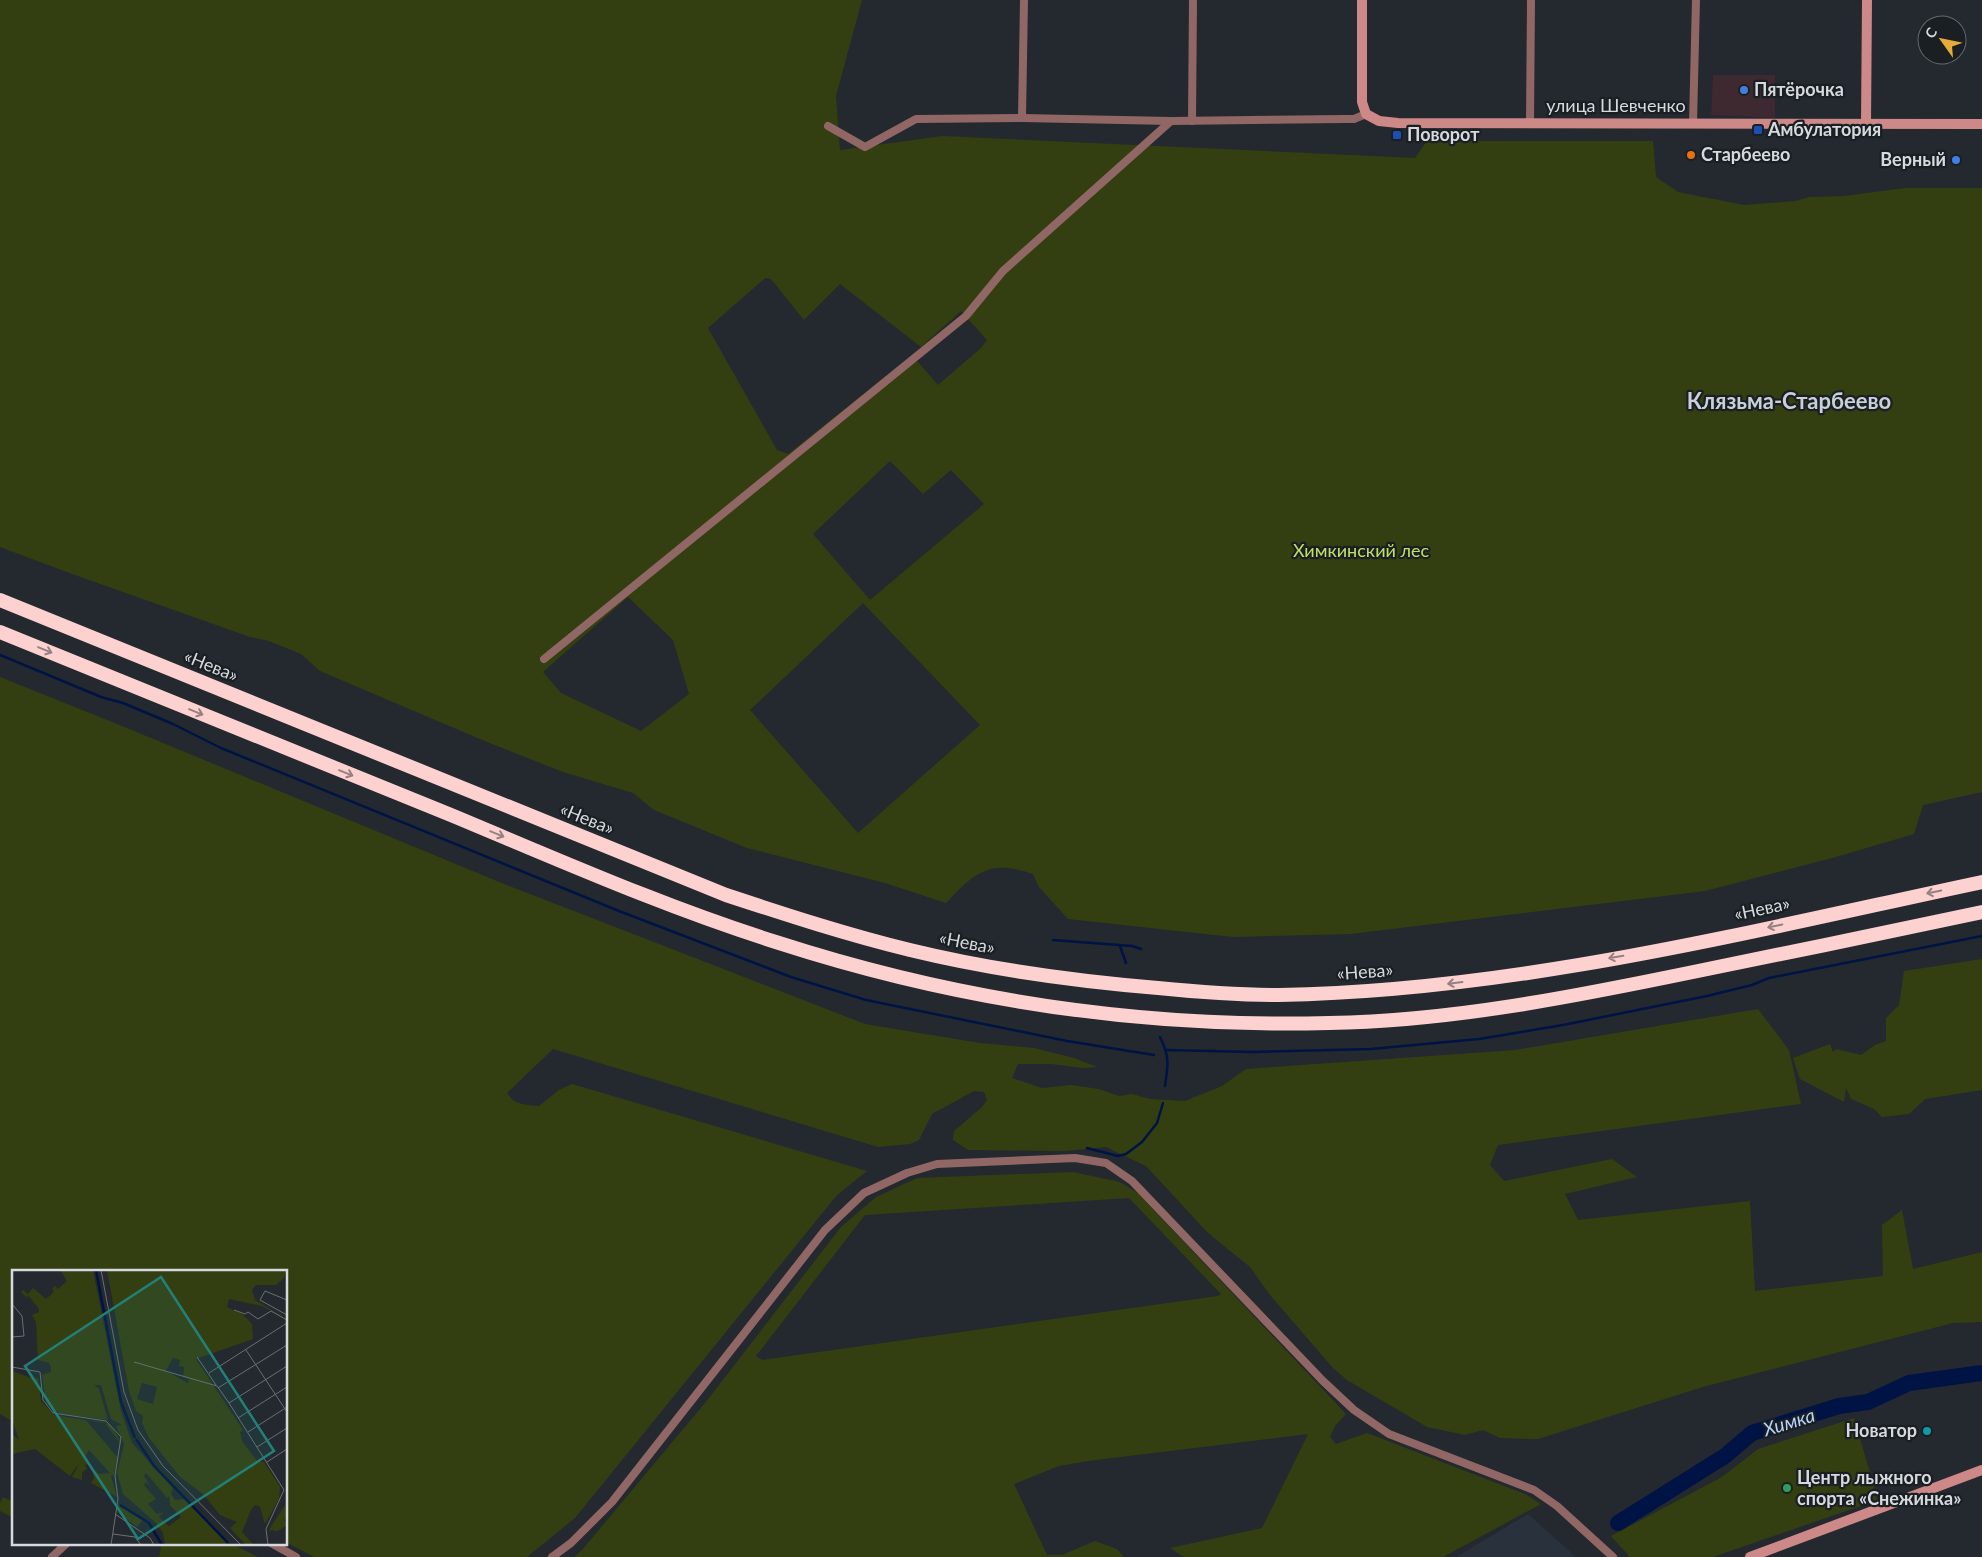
<svg xmlns="http://www.w3.org/2000/svg" width="1982" height="1557" viewBox="0 0 1982 1557" font-family="Lato,sans-serif">
<style>
.commercial{fill:#3d292f}
.built{fill:#29323c}
.green{fill:#343f11;fill-rule:evenodd}
.lines{fill:none;stroke-linecap:round;stroke-linejoin:round}
.stream{stroke:#001345;stroke-width:2.5}
.river{stroke:#001345;stroke-width:16}
.street{stroke:#916765;stroke-width:8}
.secondary{stroke:#cd8987;stroke-width:10}
.highway{stroke:#fcd1cf;stroke-width:14}
.oneway{stroke:#968182}
.shop-dot{fill:#3f7fe0;stroke:#1a1f24;stroke-width:2}
.transit-dot{fill:#1a4fb4;stroke:#1a1f24;stroke-width:2}
.food-dot{fill:#e8710a;stroke:#1a1f24;stroke-width:2}
.culture-dot{fill:#0f9aa8;stroke:#1a1f24;stroke-width:2}
.leisure-dot{fill:#2e9e5b;stroke:#1a1f24;stroke-width:2}
.labels{text-anchor:middle;stroke-width:4.5;stroke-linejoin:round;paint-order:stroke}
.poi-label{font-size:18px;font-weight:bold;fill:#d6d9dd;stroke:#1a1f24;text-anchor:start}
.street-label{font-size:18px;fill:#d6d9dd;stroke:#1a1f24}
.park-label{font-size:18px;fill:#c2e065;stroke:#1a1f24}
.water-label{font-size:19px;font-style:italic;fill:#bad3fa;stroke:#1a1f24}
.district-label{font-size:22px;font-weight:bold;fill:#c9d0d7;stroke:#1a1f24}
.inset-river{fill:none;stroke:#001345;stroke-width:2.5}
.inset-road{fill:none;stroke:#6b6f74;stroke-width:1}
.view{fill:#238079;fill-opacity:0.15;stroke:#238079;stroke-width:2.5}
.inset-edge{fill:none;stroke:#d6d9dd;stroke-width:2.5}
</style>
<rect width="100%" height="100%" fill="#23292e"/>
<polygon class="commercial" points="1713,75 1775,75 1775,118 1711,115"/>
<polygon class="built" points="1528,1514 1576,1557 1456,1557"/>
<g class="green">
<path d="M0,0h862l-26,96 4,54 102,-14 473,22 14,-20 27,3h197l3,36 22,15 66,13 52,-4 13,-4 35,-1 61,-8h77v604l-59,13 -9,29 -78,23 -131,34 -355,43 -117,3 -165,-18 -29,-32 -6,-13c-43,-15 -58,-2 -87,29l-61,-20 -138,-35 -93,-38 -21,-17 -70,-21 -76,-30 -167,-71 -19,-17 -32,-13 -19,-4 -175,-62 -75,-28zM765,278l6,1 33,41 36,-36 81,63 40,-36 26,29 -6,8 -43,37 -26,-30 -124,99 -11,-4 -69,-122zM890,461l33,33 28,-24 33,34 -114,96 -57,-66zM628,597l45,43 16,54 -48,37 -80,-38 -18,-21zM863,603l117,122 -122,108 -108,-123z"/>
<path d="M0,677l122,49 382,158 361,140 115,19 54,5 40,10 23,9 -15,1 -31,-4h-33l-6,14 30,10 29,-3 28,4 20,7 13,-2 18,5 35,2 37,-15 24,-17 269,-19 243,-41 31,41 12,54 -303,41 -8,20 14,16 108,-22 25,18 -72,17 13,26 172,-19 5,90 128,-15 -1,-51 20,-15 11,59 69,-17v70l-29,1 -247,63 -168,53 -38,-1 -17,-8 -18,5 -38,-8 -80,-47 -14,-12 -63,-73 -20,-28 -42,-34 -62,-67 -40,-19 -41,4 -97,-1 -15,-10 1,-9 28,-24 5,-7 -3,-8 -10,-1 -42,23 -13,26 -9,4 -32,3 -325,-98 -46,44c7,12 18,12 32,13l20,-16 13,-6 295,87 -30,24 -262,323 -48,39h-213l-28,-15v-271h-272v151l-14,-8z"/>
<polygon points="1982,959 1982,1090 1925,1099 1909,1114 1882,1117 1874,1109 1851,1099 1846,1088 1844,1102 1800,1079 1793,1058 1830,1044 1833,1052 1836,1049 1861,1055 1875,1045 1886,1041 1886,1018 1899,1005 1904,971"/>
<path d="M1073,1172l47,10 18,11 208,221 -11,12 -5,11 6,7 31,-11 158,61 16,10 -98,53h-259l-14,-9 92,-20 46,-94 -220,27 -29,5 -45,18 33,71h15l33,-14 22,8 7,8h-550l8,-7 123,-147 136,-176 35,-30 41,-19zM1129,1198l92,96 -3,2 -456,64 -6,-4 109,-141z"/>
<polygon points="1854,1418 1878,1500 1713,1557 1630,1557 1611,1536 1722,1477 1758,1449"/>
<polygon points="3,1497 14,1502 14,1518 0,1511 0,1503"/>
<polygon points="161,1543 230,1543 258,1557 157,1557 160,1555"/>
</g>
<g class="lines">
<g class="stream">
<polyline points="0,655 101,697 123,703 173,724 221,748 619,911 791,977 866,1000 1067,1041 1154,1055"/>
<polyline points="1053,940 1132,946 1141,949"/>
<polyline points="1120,946 1126,963"/>
<path d="M1160,1037c10,20 8,28 5,49"/>
<polyline points="1166,1050 1253,1052 1371,1049 1479,1039 1563,1025 1707,996 1752,985 1769,978 1982,936"/>
<polyline points="1087,1148 1118,1156 1126,1154 1142,1142 1157,1123 1163,1103"/>
</g>
<polyline class="river" points="1618,1523 1725,1456 1752,1433 1839,1406 1868,1402 1909,1383 1982,1373"/>
<g class="street">
<polyline points="1022,118 1024,0"/>
<polyline points="1192,121 1193,0"/>
<polyline points="1530,122 1531,0"/>
<polyline points="1693,123 1696,0"/>
<polyline points="828,126 865,147 916,119 1022,118 1171,121"/>
<polyline points="544,659 966,316 1003,271 1171,121 1344,119 1354,119 1366,114"/>
<polyline points="271,1543 296,1557"/>
<polyline points="52,1557 67,1543"/>
<polyline points="552,1557 571,1543 612,1502 825,1230 864,1193 907,1173 937,1164 1075,1158 1106,1163 1132,1181 1323,1381 1354,1410 1389,1434 1534,1490 1557,1506 1613,1557"/>
</g>
<g class="secondary">
<polyline points="1362,0 1362,102 1366,114 1379,121 1398,123 1982,124"/>
<polyline points="1866,123 1867,0"/>
<polyline points="1750,1557 1982,1470"/>
</g>
<g class="highway">
<path d="M0,600l726,295c61,20 122,40 184,55 82,20 164,31 248,38 40,4 81,7 121,7 238,-4 472,-64 703,-113"/>
<path d="M0,632c150,61 301,122 451,183 108,45 216,93 328,128 177,57 364,85 550,80 124,-2 248,-27 369,-52 95,-19 189,-39 284,-59"/>
</g>
</g>
<defs><path id="oneway-shaft" d="M-6 0H5M1.5-3L5.5 0L1.5 3" fill="none" stroke-width="1.6" stroke-linecap="round" stroke-linejoin="round" transform="scale(1.25)"/></defs>
<g class="oneway">
<use href="#oneway-shaft" transform="translate(45 650) rotate(22)"/>
<use href="#oneway-shaft" transform="translate(196 712) rotate(22)"/>
<use href="#oneway-shaft" transform="translate(346 773) rotate(22)"/>
<use href="#oneway-shaft" transform="translate(497 834) rotate(22)"/>
<use href="#oneway-shaft" transform="translate(1934 892) rotate(168)"/>
<use href="#oneway-shaft" transform="translate(1775 926) rotate(168)"/>
<use href="#oneway-shaft" transform="translate(1616 957) rotate(170)"/>
<use href="#oneway-shaft" transform="translate(1455 983) rotate(173)"/>
</g>
<g class="shop-dot">
<circle cx="1744" cy="90" r="5"/>
<circle cx="1956" cy="160" r="5"/>
</g>
<g class="transit-dot">
<rect x="1753" y="125" width="10" height="10" rx="2.5"/>
<rect x="1392" y="130" width="10" height="10" rx="2.5"/>
</g>
<circle class="food-dot" cx="1691" cy="155" r="5"/>
<circle class="culture-dot" cx="1927" cy="1431" r="5"/>
<circle class="leisure-dot" cx="1787" cy="1488" r="5"/>
<g class="labels">
<g class="poi-label">
<text x="1754" y="96">Пятёрочка</text>
<text x="1768" y="136">Амбулатория</text>
<text x="1407" y="141">Поворот</text>
<text x="1701" y="161">Старбеево</text>
<text x="1946" y="166" text-anchor="end">Верный</text>
<text x="1917" y="1437" text-anchor="end">Новатор</text>
<text x="1797" y="1484">Центр лыжного<tspan x="1797" dy="21">спорта «Снежинка»</tspan></text>
</g>
<g class="street-label">
<text x="1616" y="112">улица Шевченко</text>
<text transform="translate(211 666) rotate(22)" y="6">«Нева»</text>
<text transform="translate(587 819) rotate(22)" y="6">«Нева»</text>
<text transform="translate(1762 909) rotate(-12)" y="6">«Нева»</text>
<text transform="translate(967 943) rotate(11)" y="6">«Нева»</text>
<text transform="translate(1365 972) rotate(-4)" y="6">«Нева»</text>
</g>
<g class="park-label">
<text x="1361" y="557">Химкинский лес</text>
</g>
<g class="water-label">
<text transform="translate(1789 1422) rotate(-17)" y="7">Химка</text>
</g>
<g class="district-label">
<text x="1789" y="409">Клязьма-Старбеево</text>
</g>
</g>
<g transform="translate(12 1270)">
<rect width="275" height="275" fill="#23292e"/>
<path d="M48,0h33l28,141 11,32 41,45 -2,6 4,6 10,-1 43,46h-63l-2,-12 -7,-10 -33,-29 -6,-21 7,-29 -8,-18 6,-1 -11,-6 -10,-34h-7l5,4 9,31 -47,-6 -15,-10 -4,-29 9,-3v-5l-2,-4 -11,-3 -2,-38 -4,-7 7,-3v-3l-11,-14 -1,3 -6,-6 2,-2 5,4 5,-6 13,11 8,-7 -2,-3 3,-3 3,3 9,-8zM134,203l21,25 2,-2 1,9 11,12 -12,9 -10,-9 5,-5 -7,2 -9,-10 8,-5 -12,-14 2,-3 5,5 -7,-11zM95,0h179l-2,8 -8,7h-20l-4,5 3,10 32,19 -25,-13 -33,-7 -2,8 15,7 10,10 1,15 -57,20 47,71 -3,2 2,9 16,21h6l16,25 -1,12 -14,25 -5,-17 -5,-2 -4,5 -9,22 12,13h-8l-16,-17 7,-6 -17,-7 -16,-20 -24,-18 -31,-39 -7,-15 1,-7 -7,-5 -7,-20zM161,88l7,2 -1,6 5,1 -1,10 6,2 -1,4 -22,-12zM130,113l15,4 -4,17 -16,-5zM0,101l22,8 4,-1 3,23 13,14 56,9 11,18 -7,33 -3,1 6,21 -26,-14 3,-5 -2,-10 7,6 11,-1 -21,-23 -4,7 4,7 -4,1 2,4 -5,3v8l-10,-3 8,-15 -10,14 -35,-27 -23,5v-20l7,6 -7,-21zM74,150l18,2 17,22 -4,13zM106,235l16,8 9,7 -6,7 -20,-15zM273,235l2,13 -3,2 3,5 -9,6 -9,-1z" fill="#343f11" fill-rule="evenodd"/>
<path class="inset-river" d="M84,0l25,132 14,36M124,169l18,27 74,77M108,235l29,18 13,22"/>
<path class="inset-road" d="M89,0l23,122 14,38 25,36 78,79M275,30l-22,-9 -5,9 27,15M0,34l10,12 2,20 -12,1M222,40l11,4 3,-2 10,7 13,-8 16,9M234,80l41,62M185,87l19,28M122,92l83,24 12,17M0,97l28,5 3,28 10,13 53,8 15,16 -6,39 3,23 -7,46M197,103l78,-50M206,118l69,-43M226,148l49,-31M236,162l39,-25M245,177l30,-19M255,192l20,-13M103,244l35,24 4,7M101,264l22,3 6,8M256,275l-2,-16 18,-39 -55,-87 58,-37"/>
<path class="view" d="M149,7l113,174 -136,88 -113,-173z"/>
<rect width="275" height="275" class="inset-edge"/>
</g>
<g transform="translate(1942 40) rotate(303)"><circle r="24" fill="#1a1f24" stroke="#65696e"/>
<path d="M0-4L9 19L0 12L-9 19Z" fill="#e7ac37"/>
<text y="-8" font-size="14" font-weight="bold" text-anchor="middle" fill="#d6d9dd">С</text>
</g>
</svg>
